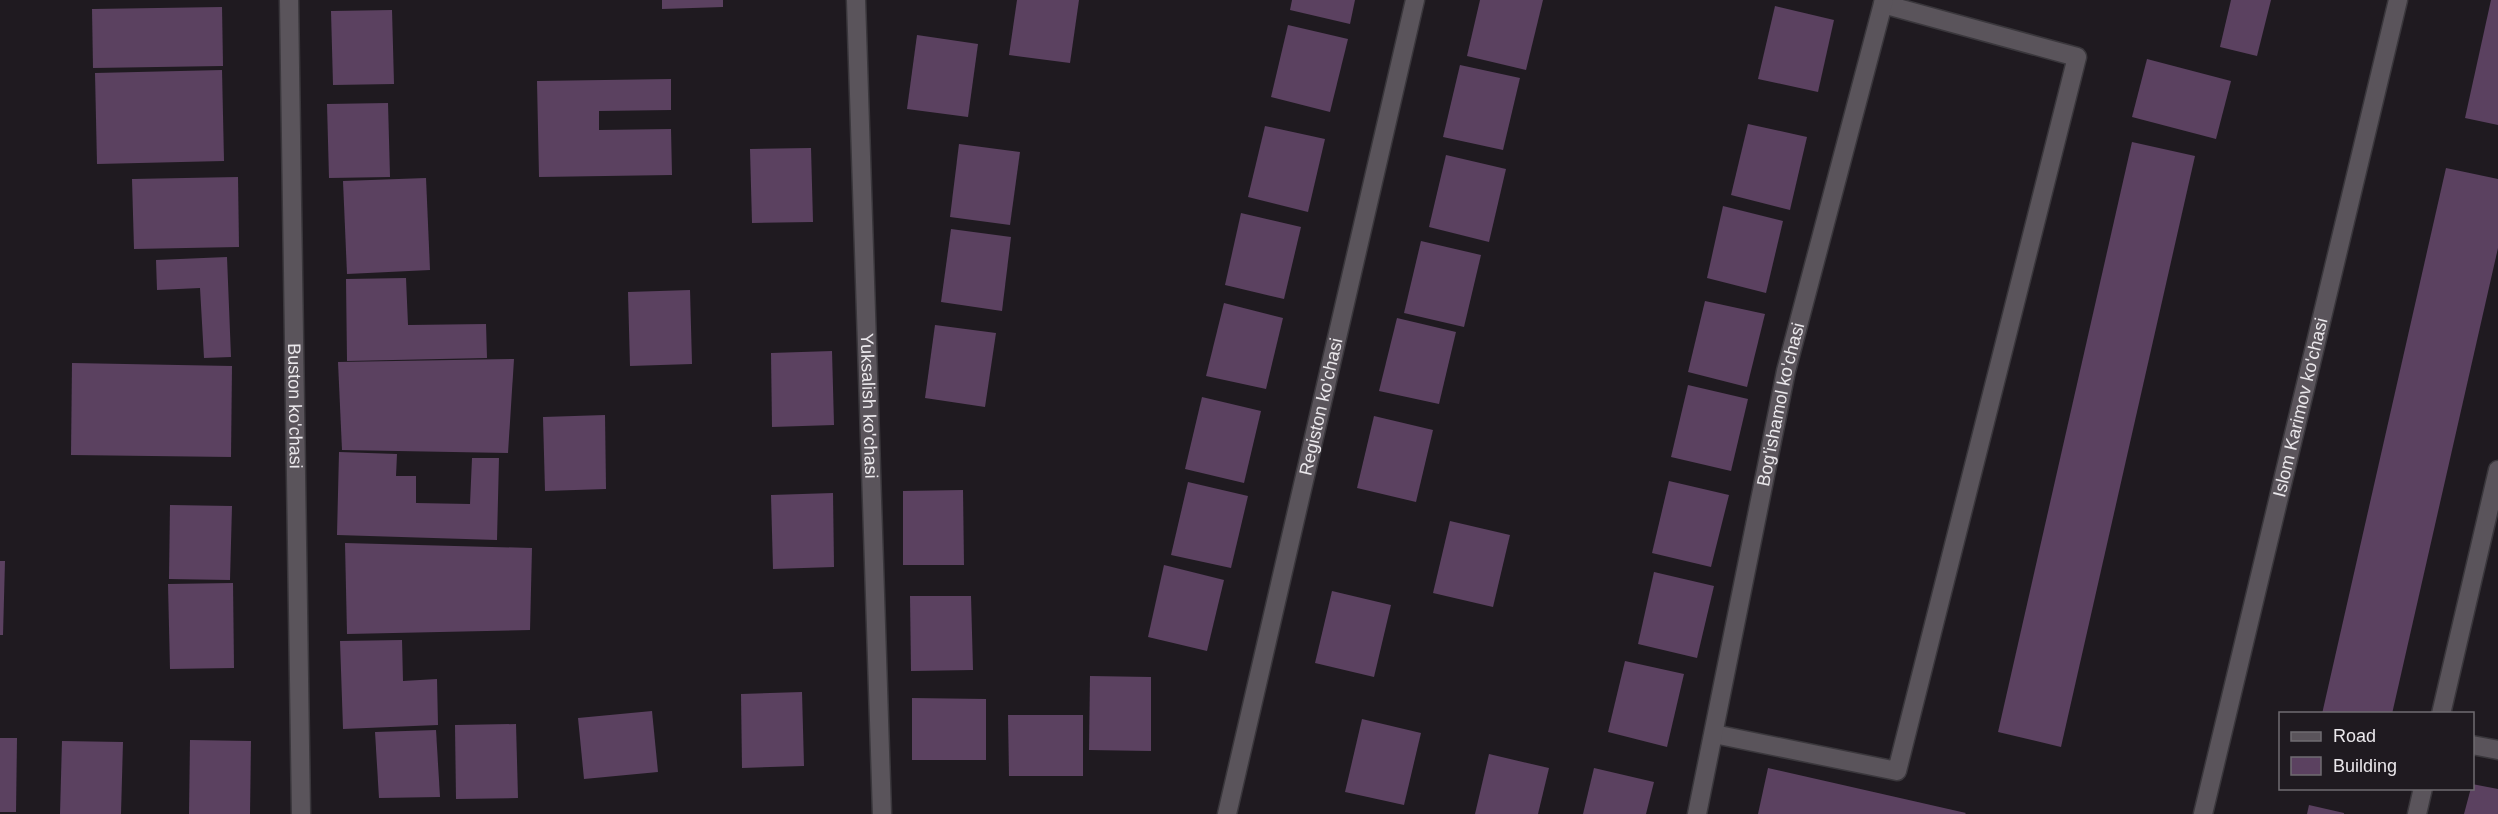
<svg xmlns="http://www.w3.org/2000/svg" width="2498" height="814" viewBox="0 0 2498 814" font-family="Helvetica,sans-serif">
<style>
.building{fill:#5b4160}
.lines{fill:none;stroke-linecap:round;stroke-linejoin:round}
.minor-casing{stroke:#3a373c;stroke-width:21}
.minor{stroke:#5a545b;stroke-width:18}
.labels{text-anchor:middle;stroke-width:4.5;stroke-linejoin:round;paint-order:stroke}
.street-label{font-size:18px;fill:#eae7eb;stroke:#1f1a20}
</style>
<rect width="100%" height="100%" fill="#1f1a20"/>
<g class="building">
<polygon points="662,0 723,0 723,7 662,9"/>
<polygon points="1017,0 1079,0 1070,63 1009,55"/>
<polygon points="1292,0 1355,0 1350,24 1290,10"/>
<polygon points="1480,0 1543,0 1526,70 1467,56"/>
<polygon points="2231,0 2271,0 2257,56 2220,47"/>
<polygon points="2491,0 2498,0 2498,125 2465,118"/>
<polygon points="1775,6 1834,20 1818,92 1758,79"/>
<polygon points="222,7 223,66 93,68 92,9"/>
<polygon points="392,10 394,84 333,85 331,11"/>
<polygon points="1288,25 1348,39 1330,112 1271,97"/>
<polygon points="917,35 978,44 968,117 907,109"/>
<polygon points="2147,59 2231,81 2216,139 2132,117"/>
<polygon points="1460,65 1520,78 1503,150 1443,137"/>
<polygon points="222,70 224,161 97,164 95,73"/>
<polygon points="671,79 671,110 599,111 599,130 671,129 672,175 539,177 537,81"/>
<polygon points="388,103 390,177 329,178 327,104"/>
<polygon points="1748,124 1807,137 1790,210 1731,195"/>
<polygon points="1265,126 1325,139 1308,212 1248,197"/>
<polygon points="2132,142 2195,156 2061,747 1998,732"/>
<polygon points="959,144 1020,152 1010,225 950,217"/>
<polygon points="811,148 813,222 752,223 750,149"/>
<polygon points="1446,155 1506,169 1489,242 1429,227"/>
<polygon points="2446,168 2498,179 2498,248 2392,714 2322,714"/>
<polygon points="238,177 239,247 134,249 132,179"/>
<polygon points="426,178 430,270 347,274 343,181"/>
<polygon points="1723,206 1783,221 1766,293 1707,278"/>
<polygon points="1241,213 1301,227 1284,299 1225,285"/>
<polygon points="951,229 1011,237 1002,311 941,302"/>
<polygon points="1421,241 1481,255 1464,327 1404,313"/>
<polygon points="227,257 231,357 204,358 200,288 157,290 156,260"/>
<polygon points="406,278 408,325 486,324 487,358 347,361 346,279"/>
<polygon points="690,290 692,364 630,366 628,292"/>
<polygon points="1705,301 1765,314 1747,387 1688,372"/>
<polygon points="1224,303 1283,318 1266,389 1206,376"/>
<polygon points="1397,318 1456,332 1439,404 1379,391"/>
<polygon points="935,325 996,333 985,407 925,398"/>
<polygon points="832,351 834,425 772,427 771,353"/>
<polygon points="514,359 508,453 342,450 338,362"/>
<polygon points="72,363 232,366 231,457 71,455"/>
<polygon points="1688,385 1748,399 1731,471 1671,457"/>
<polygon points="1202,397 1261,411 1244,483 1185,469"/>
<polygon points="605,415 606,489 545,491 543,417"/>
<polygon points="1374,416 1433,430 1416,502 1357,488"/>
<polygon points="339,452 397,454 396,476 416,476 416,503 470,504 472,458 499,458 497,540 337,535"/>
<polygon points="1669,481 1729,495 1711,567 1652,553"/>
<polygon points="1188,482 1248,496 1231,568 1171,555"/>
<polygon points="963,490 964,565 903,565 903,491"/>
<polygon points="833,493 834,567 773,569 771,495"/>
<polygon points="170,505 232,506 230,580 169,579"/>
<polygon points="1450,521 1510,535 1493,607 1433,593"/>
<polygon points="345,543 532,548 530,630 347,634"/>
<polygon points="0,561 5,561 3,635 0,635"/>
<polygon points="1164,565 1224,580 1207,651 1148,637"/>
<polygon points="1654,572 1714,586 1697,658 1638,644"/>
<polygon points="233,583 234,668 170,669 168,584"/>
<polygon points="1332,591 1391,605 1374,677 1315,663"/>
<polygon points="910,596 971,596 973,670 911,671"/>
<polygon points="402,640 403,681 437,679 438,725 343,729 340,641"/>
<polygon points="1625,661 1684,674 1667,747 1608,732"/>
<polygon points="1090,676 1151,677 1151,751 1089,750"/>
<polygon points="802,692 804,766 742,768 741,694"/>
<polygon points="912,698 986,699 986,760 912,760"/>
<polygon points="652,711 658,772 584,779 578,718"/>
<polygon points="1008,715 1083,715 1083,776 1009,776"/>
<polygon points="1362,719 1421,733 1404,805 1345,792"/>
<polygon points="516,724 518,798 456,799 455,725"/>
<polygon points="436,730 440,797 379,798 375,732"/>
<polygon points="0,738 17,738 16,812 0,812"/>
<polygon points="190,740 251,741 250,814 189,814"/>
<polygon points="62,741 123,742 121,814 60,814"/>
<polygon points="1489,754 1549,768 1538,814 1475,814"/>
<polygon points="1594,768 1654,782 1646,814 1583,814"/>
<polygon points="1768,768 1966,813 1965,814 1758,814"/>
<polygon points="2472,784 2498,789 2498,814 2464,814"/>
<polygon points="2309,805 2344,813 2344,814 2307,814"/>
</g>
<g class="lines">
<g class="minor-casing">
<g id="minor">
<path id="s1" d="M289,0l12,814"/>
<path id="s2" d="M856,0l26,814"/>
<polyline points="2441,714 2498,470"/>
<polyline points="1714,734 1897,771 2077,57 1883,4"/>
<polyline points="2472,745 2498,750"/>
<path id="s3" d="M1227,814l188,-814"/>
<path id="s4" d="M1697,814l89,-443 98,-371"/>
<path id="s5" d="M2203,814l195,-814"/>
<polyline points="2417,814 2423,788"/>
</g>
</g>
<use href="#minor" class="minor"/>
</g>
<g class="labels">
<g class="street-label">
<text dy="6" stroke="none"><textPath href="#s4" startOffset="418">Bog'ishamol ko'chasi</textPath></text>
<text dy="6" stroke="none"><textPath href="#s1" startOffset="406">Buston ko'chasi</textPath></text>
<text dy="6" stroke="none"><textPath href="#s2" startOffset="406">Yuksalish ko'chasi</textPath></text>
<text dy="6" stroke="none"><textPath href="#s3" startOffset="418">Registon ko'chasi</textPath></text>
<text dy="6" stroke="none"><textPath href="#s5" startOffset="418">Islom Karimov ko'chasi</textPath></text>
</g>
</g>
<rect x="2279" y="712" width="195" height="78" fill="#1f1a20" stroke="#706c71" stroke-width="1.5"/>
<rect x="2291" y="732" width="30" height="9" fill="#5a545b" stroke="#706c71" stroke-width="1.5"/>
<text x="2333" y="742" font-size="18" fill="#eae7eb">Road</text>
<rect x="2291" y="757" width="30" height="18" fill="#5b4160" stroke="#706c71" stroke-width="1.5"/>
<text x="2333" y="772" font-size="18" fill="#eae7eb">Building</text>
</svg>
